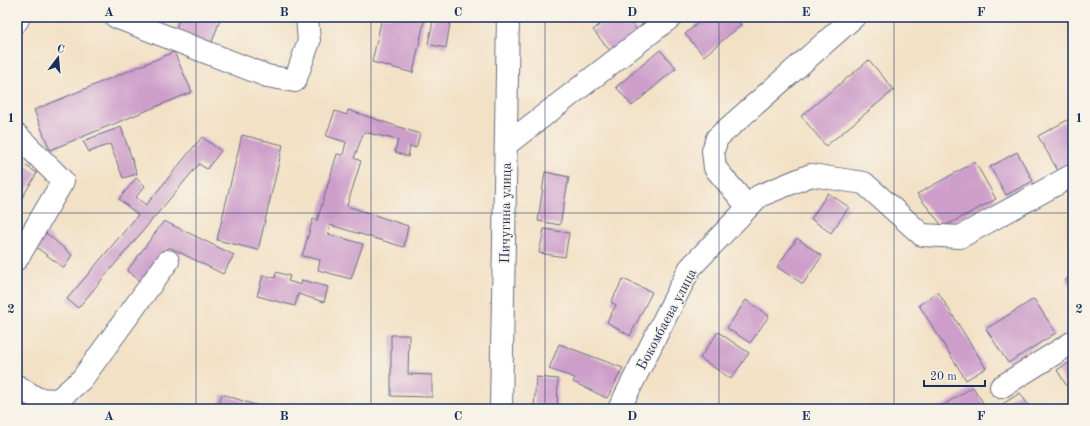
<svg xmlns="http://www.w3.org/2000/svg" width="1090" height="426" viewBox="0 0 1090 426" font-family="'Old Standard TT',serif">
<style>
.building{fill:#cd9eca}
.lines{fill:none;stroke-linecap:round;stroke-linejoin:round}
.minor-casing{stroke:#676d82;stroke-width:24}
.major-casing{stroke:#676d82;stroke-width:24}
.minor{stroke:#fff;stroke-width:22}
.major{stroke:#fff;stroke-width:22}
.grid{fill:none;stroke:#1b2f5e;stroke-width:1;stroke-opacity:0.55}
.labels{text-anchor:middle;stroke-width:3;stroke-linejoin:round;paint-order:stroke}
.street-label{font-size:14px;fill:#1b2f5e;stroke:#f7f3e8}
.neatline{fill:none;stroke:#1b2f5e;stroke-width:1.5}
.grid-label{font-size:13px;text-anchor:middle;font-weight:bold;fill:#1b2f5e}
</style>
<rect width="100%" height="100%" fill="#f7f3e8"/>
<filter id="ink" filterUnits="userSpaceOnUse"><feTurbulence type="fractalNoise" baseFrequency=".025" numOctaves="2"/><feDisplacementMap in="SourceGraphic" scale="8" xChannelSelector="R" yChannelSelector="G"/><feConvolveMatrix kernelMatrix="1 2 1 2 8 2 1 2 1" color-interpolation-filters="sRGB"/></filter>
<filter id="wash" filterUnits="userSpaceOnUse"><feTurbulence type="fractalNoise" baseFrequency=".012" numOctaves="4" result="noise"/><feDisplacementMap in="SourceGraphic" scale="16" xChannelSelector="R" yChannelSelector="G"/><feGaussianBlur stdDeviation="0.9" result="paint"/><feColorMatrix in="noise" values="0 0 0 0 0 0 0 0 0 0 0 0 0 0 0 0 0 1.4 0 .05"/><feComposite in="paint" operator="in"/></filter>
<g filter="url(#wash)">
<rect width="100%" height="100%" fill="#f3e1c6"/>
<g id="blocks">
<g class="building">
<polygon points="180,17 221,17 211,45 175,31"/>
<polygon points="382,17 425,17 413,73 372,62"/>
<polygon points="434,17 451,17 446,48 428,44"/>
<polygon points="609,17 626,17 637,30 611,52 593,30"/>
<polygon points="636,17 657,17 645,27"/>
<polygon points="705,17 734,17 741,25 704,56 685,34"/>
<polygon points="660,50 676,68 632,106 616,87"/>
<polygon points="174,52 192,92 50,150 34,110"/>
<polygon points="869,60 894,90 826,146 801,116"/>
<polygon points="348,110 420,134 416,148 410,146 408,157 395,152 398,140 364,132 354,158 361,161 347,206 408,226 404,247 330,225 328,234 363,244 351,279 318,270 320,260 302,256 313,219 317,221 337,154 343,155 346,142 326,136 335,111 347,115"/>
<polygon points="1073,117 1073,163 1058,171 1038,136"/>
<polygon points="121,127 137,174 123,178 110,144 89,152 83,141"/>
<polygon points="242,135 283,145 258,250 217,240"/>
<polygon points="202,137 221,151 207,169 199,164 78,308 67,299 138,215 119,199 136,178 145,186 136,197 146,205"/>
<polygon points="1017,152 1033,181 1006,195 990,167"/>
<polygon points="17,160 37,173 17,206"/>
<polygon points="975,162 996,199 943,227 917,194"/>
<polygon points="545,172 569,177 560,225 538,221"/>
<polygon points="828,193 849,207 831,233 811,219"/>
<polygon points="164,221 234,255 223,274 169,247 142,282 127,271"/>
<polygon points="544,229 569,233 565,257 539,253"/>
<polygon points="46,233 72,255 64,268 36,247"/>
<polygon points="797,238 822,256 803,284 777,267"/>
<polygon points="276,272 290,276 288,281 301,285 302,280 328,287 324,302 298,294 295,306 257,296 263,275 275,278"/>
<polygon points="1073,275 1073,292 1065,280"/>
<polygon points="623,279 652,292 630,336 607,322 616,305 611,302"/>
<polygon points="938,292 986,368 966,380 919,305"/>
<polygon points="1034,299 1056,333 1008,363 986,329"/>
<polygon points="746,300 769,316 750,343 727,328"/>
<polygon points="718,332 749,353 731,379 700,358"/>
<polygon points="391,335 409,335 408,374 432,375 432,397 391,396"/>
<polygon points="559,344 623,368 607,398 573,382 575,378 549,369"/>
<polygon points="1073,360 1073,396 1057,370"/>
<polygon points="536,377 558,379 557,409 534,409"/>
<polygon points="973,387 987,409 937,409"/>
<polygon points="1020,393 1031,409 1003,409 1001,405"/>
<polygon points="222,394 267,409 217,409"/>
</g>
</g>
</g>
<g filter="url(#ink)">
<use href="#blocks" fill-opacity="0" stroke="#676d82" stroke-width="1"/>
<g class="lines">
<g class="minor-casing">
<g id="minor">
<polyline points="116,17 267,76 295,81 309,41 307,17"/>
<polyline points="17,135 63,181 17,259"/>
<polyline points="507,144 671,17"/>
<polyline points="748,207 715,168 713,151 717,138 854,17"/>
<polyline points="17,386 38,399 58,400 82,379 168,261"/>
<polyline points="1001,387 1073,342"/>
<polyline points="501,409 508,17"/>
<polyline points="619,409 690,268 759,196 811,175 864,183 922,235 960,237 1073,175"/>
</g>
</g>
<g class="major-casing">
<polyline id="major" points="17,21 19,17"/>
</g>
<use href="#minor" class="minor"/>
<use href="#major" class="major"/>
</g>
</g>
<path class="grid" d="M196,17v392M371,17v392M545,17v392M719,17v392M894,17v392M17,213h1056"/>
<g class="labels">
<g class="street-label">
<text transform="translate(505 213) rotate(-89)" y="5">Пичугина улица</text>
<text transform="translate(666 319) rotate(-62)" y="5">Бокомбаева улица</text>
</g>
</g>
<rect width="1090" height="426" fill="none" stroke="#f7f3e8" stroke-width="44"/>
<g transform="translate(58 58) rotate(16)" stroke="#f7f3e8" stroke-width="3" paint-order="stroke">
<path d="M0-3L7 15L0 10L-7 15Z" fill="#1b2f5e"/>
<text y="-6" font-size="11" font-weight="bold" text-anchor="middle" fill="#1b2f5e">С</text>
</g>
<path d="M924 380v6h61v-6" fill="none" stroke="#1b2f5e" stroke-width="2"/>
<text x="930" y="380" font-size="12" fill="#1b2f5e" stroke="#f7f3e8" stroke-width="3" paint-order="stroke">20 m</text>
<rect x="22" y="22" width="1046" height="382" class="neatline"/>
<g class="grid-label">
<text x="109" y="16">A</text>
<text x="284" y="16">B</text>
<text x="458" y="16">C</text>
<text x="632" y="16">D</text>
<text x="806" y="16">E</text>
<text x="981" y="16">F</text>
<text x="11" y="122">1</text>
<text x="1079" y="122">1</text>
<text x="11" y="313">2</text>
<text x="1079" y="313">2</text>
<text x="109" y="420">A</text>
<text x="284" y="420">B</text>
<text x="458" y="420">C</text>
<text x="632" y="420">D</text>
<text x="806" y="420">E</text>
<text x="981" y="420">F</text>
</g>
</svg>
